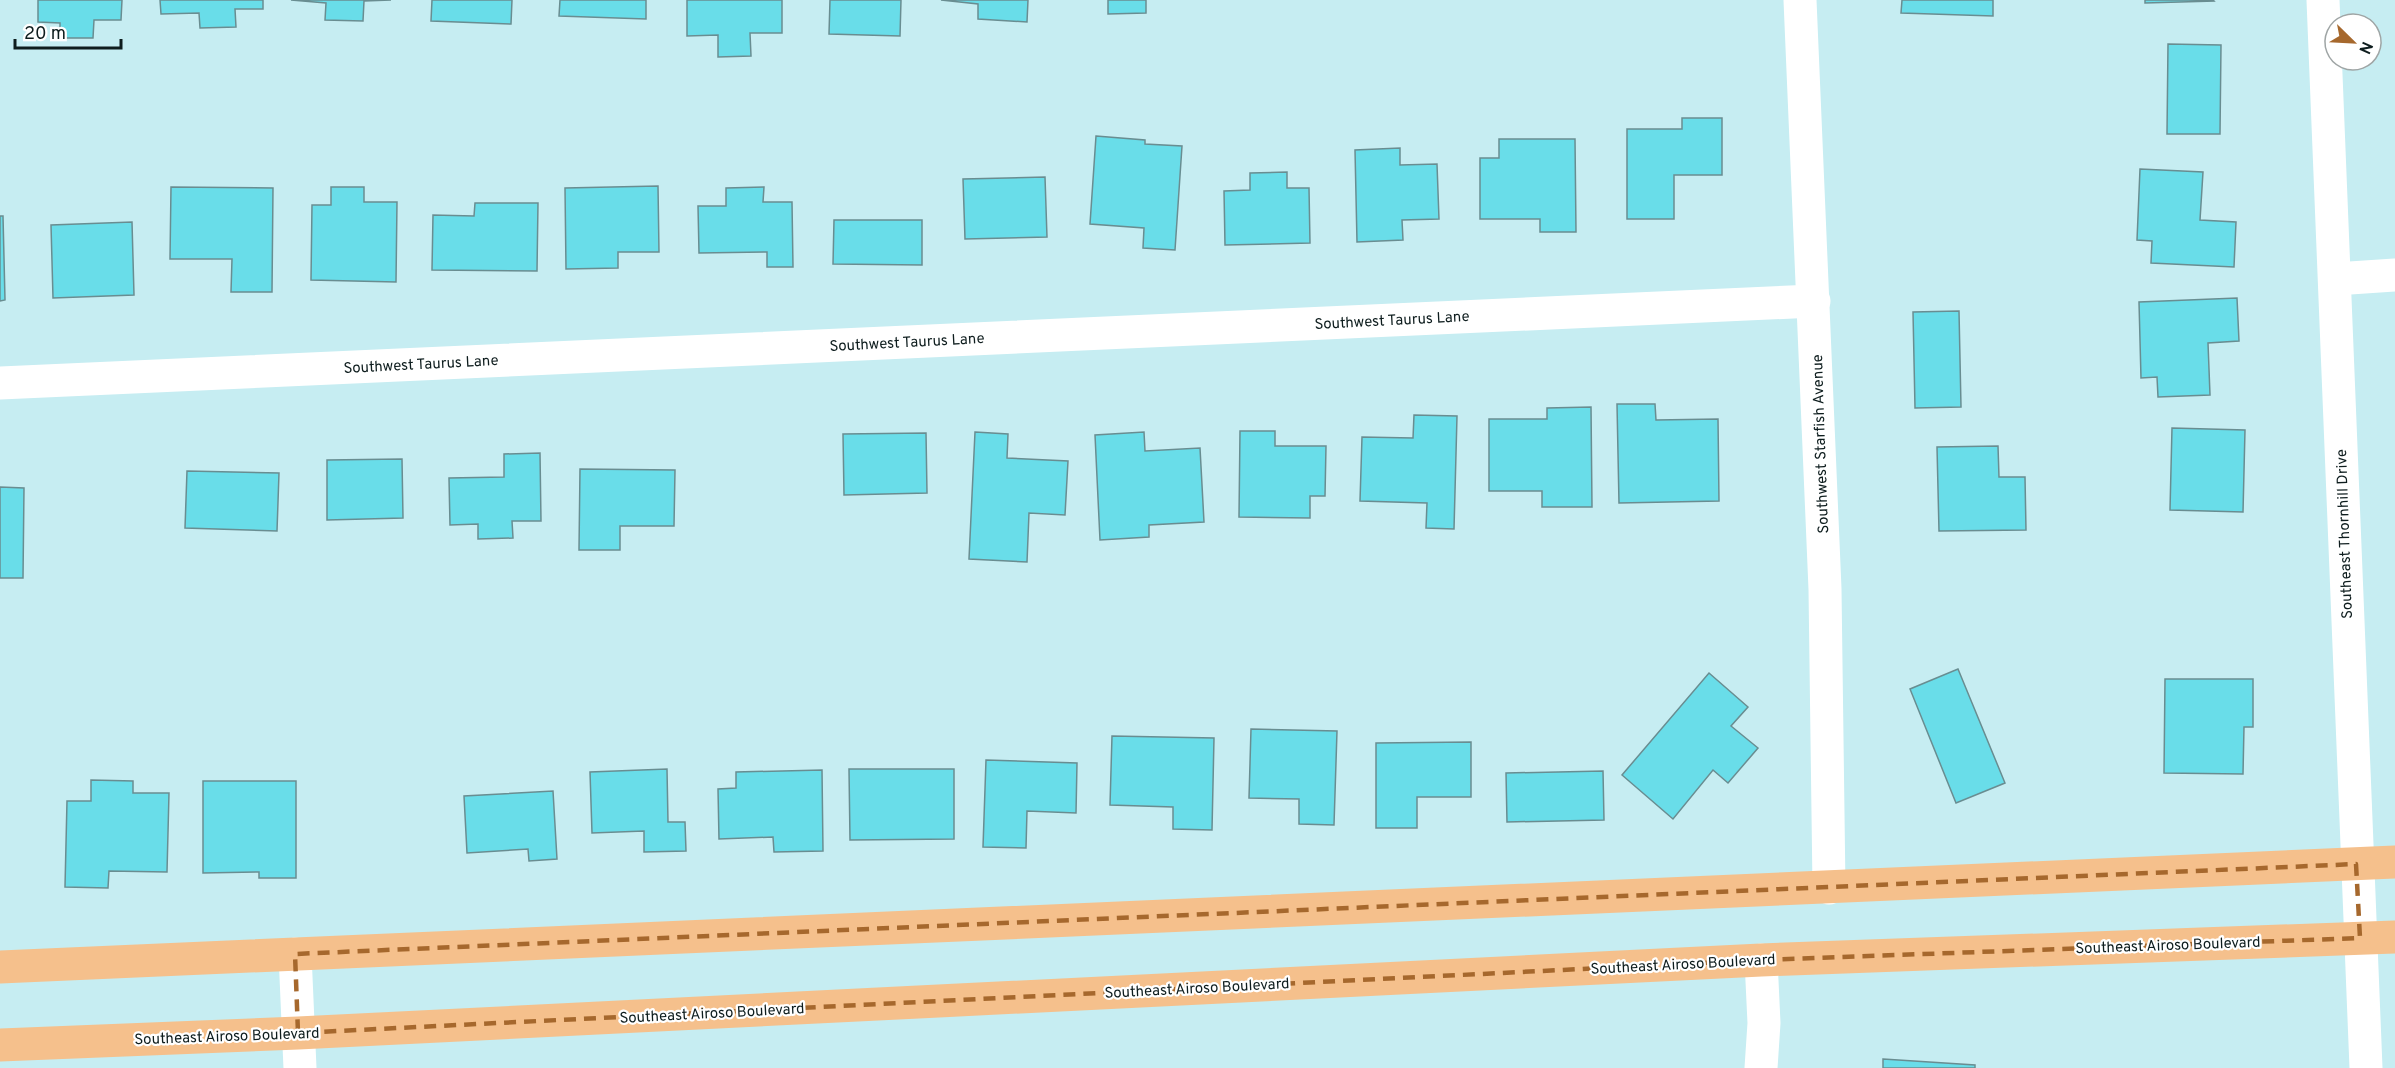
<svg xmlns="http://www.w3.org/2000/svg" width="2395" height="1068" viewBox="0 0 2395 1068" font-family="Overpass,sans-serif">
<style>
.building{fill:#69dde9;stroke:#698d91;stroke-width:1.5}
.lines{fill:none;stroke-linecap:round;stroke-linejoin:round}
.minor{stroke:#fff;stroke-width:33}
.major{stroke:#f5c08c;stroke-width:33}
.marked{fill:none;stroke:#a6682d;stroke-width:4.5;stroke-dasharray:12 8;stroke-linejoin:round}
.labels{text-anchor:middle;stroke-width:4.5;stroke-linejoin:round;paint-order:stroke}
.street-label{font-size:15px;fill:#0e1d1e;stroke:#fff}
</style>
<rect width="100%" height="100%" fill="#c6edf2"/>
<g class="building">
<polygon points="38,0 122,0 121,20 94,20 93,38 60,38 60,23 38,22"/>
<polygon points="160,0 263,0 263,9 235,9 236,27 200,28 199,13 161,14"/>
<polygon points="291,0 391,0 364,1 363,21 325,20 326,3"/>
<polygon points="432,0 512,0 511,24 431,21"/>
<polygon points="560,0 646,0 646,19 559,16"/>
<polygon points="687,0 782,0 782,33 750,33 751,56 718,57 718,35 687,36"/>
<polygon points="830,0 901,0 900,36 829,34"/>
<polygon points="941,0 1028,0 1027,22 978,19 978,4"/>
<polygon points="1108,0 1146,0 1146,13 1108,14"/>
<polygon points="1902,0 1993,0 1993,16 1901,13"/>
<polygon points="2145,0 2213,0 2214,1 2145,3"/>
<polygon points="2168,44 2221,45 2220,134 2167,134"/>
<polygon points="1682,118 1722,118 1722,175 1674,175 1674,219 1627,219 1627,129 1682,129"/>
<polygon points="1096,136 1145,140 1145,144 1182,146 1175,250 1143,248 1144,228 1090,224"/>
<polygon points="1499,139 1575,139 1576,232 1540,232 1540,219 1480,219 1480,158 1499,158"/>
<polygon points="1400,148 1400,165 1437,164 1439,219 1402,220 1403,240 1357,242 1355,150"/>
<polygon points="2140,169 2203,172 2200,220 2236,222 2234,267 2151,263 2152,241 2137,240"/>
<polygon points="1287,172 1287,188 1309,188 1310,243 1225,245 1224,191 1250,190 1250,173"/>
<polygon points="1045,177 1047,237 965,239 963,179"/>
<polygon points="658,186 659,252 618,252 618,268 566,269 565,188"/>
<polygon points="171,187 273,188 272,292 231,292 232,259 170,259"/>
<polygon points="331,187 364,187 364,202 397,202 396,282 311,280 312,205 331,205"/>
<polygon points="764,187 763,202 792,202 793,267 767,267 767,252 699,253 698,206 726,206 726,188"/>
<polygon points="475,203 538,203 537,271 432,270 433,215 474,216"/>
<polygon points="0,216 3,216 5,300 0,301"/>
<polygon points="834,220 922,220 922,265 833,264"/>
<polygon points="132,222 134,295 53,298 51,225"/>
<polygon points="2237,298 2239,341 2208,343 2210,395 2158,397 2157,377 2141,378 2139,302"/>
<polygon points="1959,311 1961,407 1915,408 1913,312"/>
<polygon points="1617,404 1655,404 1656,420 1718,419 1719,501 1619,503"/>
<polygon points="1591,407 1592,507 1542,507 1542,491 1489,491 1489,419 1547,419 1547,408"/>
<polygon points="1414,415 1457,416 1454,529 1426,528 1427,503 1360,501 1362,437 1413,438"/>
<polygon points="2172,428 2245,430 2243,512 2170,510"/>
<polygon points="1240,431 1275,431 1275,446 1326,446 1325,496 1310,496 1310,518 1239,517"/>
<polygon points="975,432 1008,434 1007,458 1068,461 1065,515 1029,513 1027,562 969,559"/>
<polygon points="1144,432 1145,451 1200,448 1204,522 1149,525 1149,537 1100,540 1095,435"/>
<polygon points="926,433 927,493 844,495 843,434"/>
<polygon points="1998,446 1999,477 2025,477 2026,530 1939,531 1937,447"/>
<polygon points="540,453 541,521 512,521 513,538 478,539 478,524 450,525 449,478 504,477 504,454"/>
<polygon points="402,459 403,518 327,520 327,460"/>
<polygon points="580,469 675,470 674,526 620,526 620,550 579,550"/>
<polygon points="187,471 279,473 277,531 185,528"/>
<polygon points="0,487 24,488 23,578 0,578"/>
<polygon points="1958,669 2005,783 1956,803 1910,689"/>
<polygon points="1709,673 1748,707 1731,726 1758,748 1728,783 1713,770 1673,819 1622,775"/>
<polygon points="2165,679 2253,679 2253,727 2244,727 2243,774 2164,773"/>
<polygon points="1251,729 1337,731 1334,825 1299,824 1299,799 1249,798"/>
<polygon points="1112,736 1214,738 1212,830 1173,829 1173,807 1110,805"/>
<polygon points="1471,742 1471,797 1417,797 1417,828 1376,828 1376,743"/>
<polygon points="986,760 1077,763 1076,813 1027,811 1026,848 983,847"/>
<polygon points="667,769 668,822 685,822 686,851 644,852 644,831 592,833 590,772"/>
<polygon points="849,769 954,769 954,839 850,840"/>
<polygon points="822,770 823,851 774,852 773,837 719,839 718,789 736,788 736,772"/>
<polygon points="1603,771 1604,820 1507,822 1506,773"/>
<polygon points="91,780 133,781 133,793 169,793 167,872 109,871 108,888 65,887 67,801 91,801"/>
<polygon points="203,781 296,781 296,878 259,878 259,872 203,873"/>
<polygon points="553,791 557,859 529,861 528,849 467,853 464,796"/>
<polygon points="1883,1059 1975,1065 1975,1068 1883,1068"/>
</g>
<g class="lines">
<g class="minor">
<polyline points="1800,0 1825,589 1829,888"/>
<polyline points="2323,0 2366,1068"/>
<polyline points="2335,279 2395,275"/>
<polyline points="0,383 1814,301"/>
<polyline points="295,954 300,1068"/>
<polyline points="1761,1068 1764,1023 1761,960"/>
</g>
<g class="major">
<polyline points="0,967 2395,862"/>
<polyline points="0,1045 298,1033 1761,960 2395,937"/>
</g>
</g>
<path class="marked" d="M2356,864l4,74 -599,22 -1463,73 -3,-79z"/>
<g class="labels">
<g class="street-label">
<text transform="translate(1392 320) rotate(-3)" y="5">Southwest Taurus Lane</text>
<text transform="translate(907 342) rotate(-3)" y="5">Southwest Taurus Lane</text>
<text transform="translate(421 364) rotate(-3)" y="5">Southwest Taurus Lane</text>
<text transform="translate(1820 444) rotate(-92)" y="5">Southwest Starfish Avenue</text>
<text transform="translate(2344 534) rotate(-92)" y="5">Southeast Thornhill Drive</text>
<text transform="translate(2168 945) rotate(-2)" y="5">Southeast Airoso Boulevard</text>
<text transform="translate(1683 964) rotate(-3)" y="5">Southeast Airoso Boulevard</text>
<text transform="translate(1197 988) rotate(-3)" y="5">Southeast Airoso Boulevard</text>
<text transform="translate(712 1013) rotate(-3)" y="5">Southeast Airoso Boulevard</text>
<text transform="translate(227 1036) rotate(-2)" y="5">Southeast Airoso Boulevard</text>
</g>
</g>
<g transform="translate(2353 42) rotate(114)"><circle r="28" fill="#ffffff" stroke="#9fa5a5" stroke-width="1.5"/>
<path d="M0-4.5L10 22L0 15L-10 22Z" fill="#a6682d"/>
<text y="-9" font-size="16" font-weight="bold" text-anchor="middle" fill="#0e1d1e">N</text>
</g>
<path d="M15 39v9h106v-9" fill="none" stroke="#0e1d1e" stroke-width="3"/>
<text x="24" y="39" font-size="18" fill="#0e1d1e" stroke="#ffffff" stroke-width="4.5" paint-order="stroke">20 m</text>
</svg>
